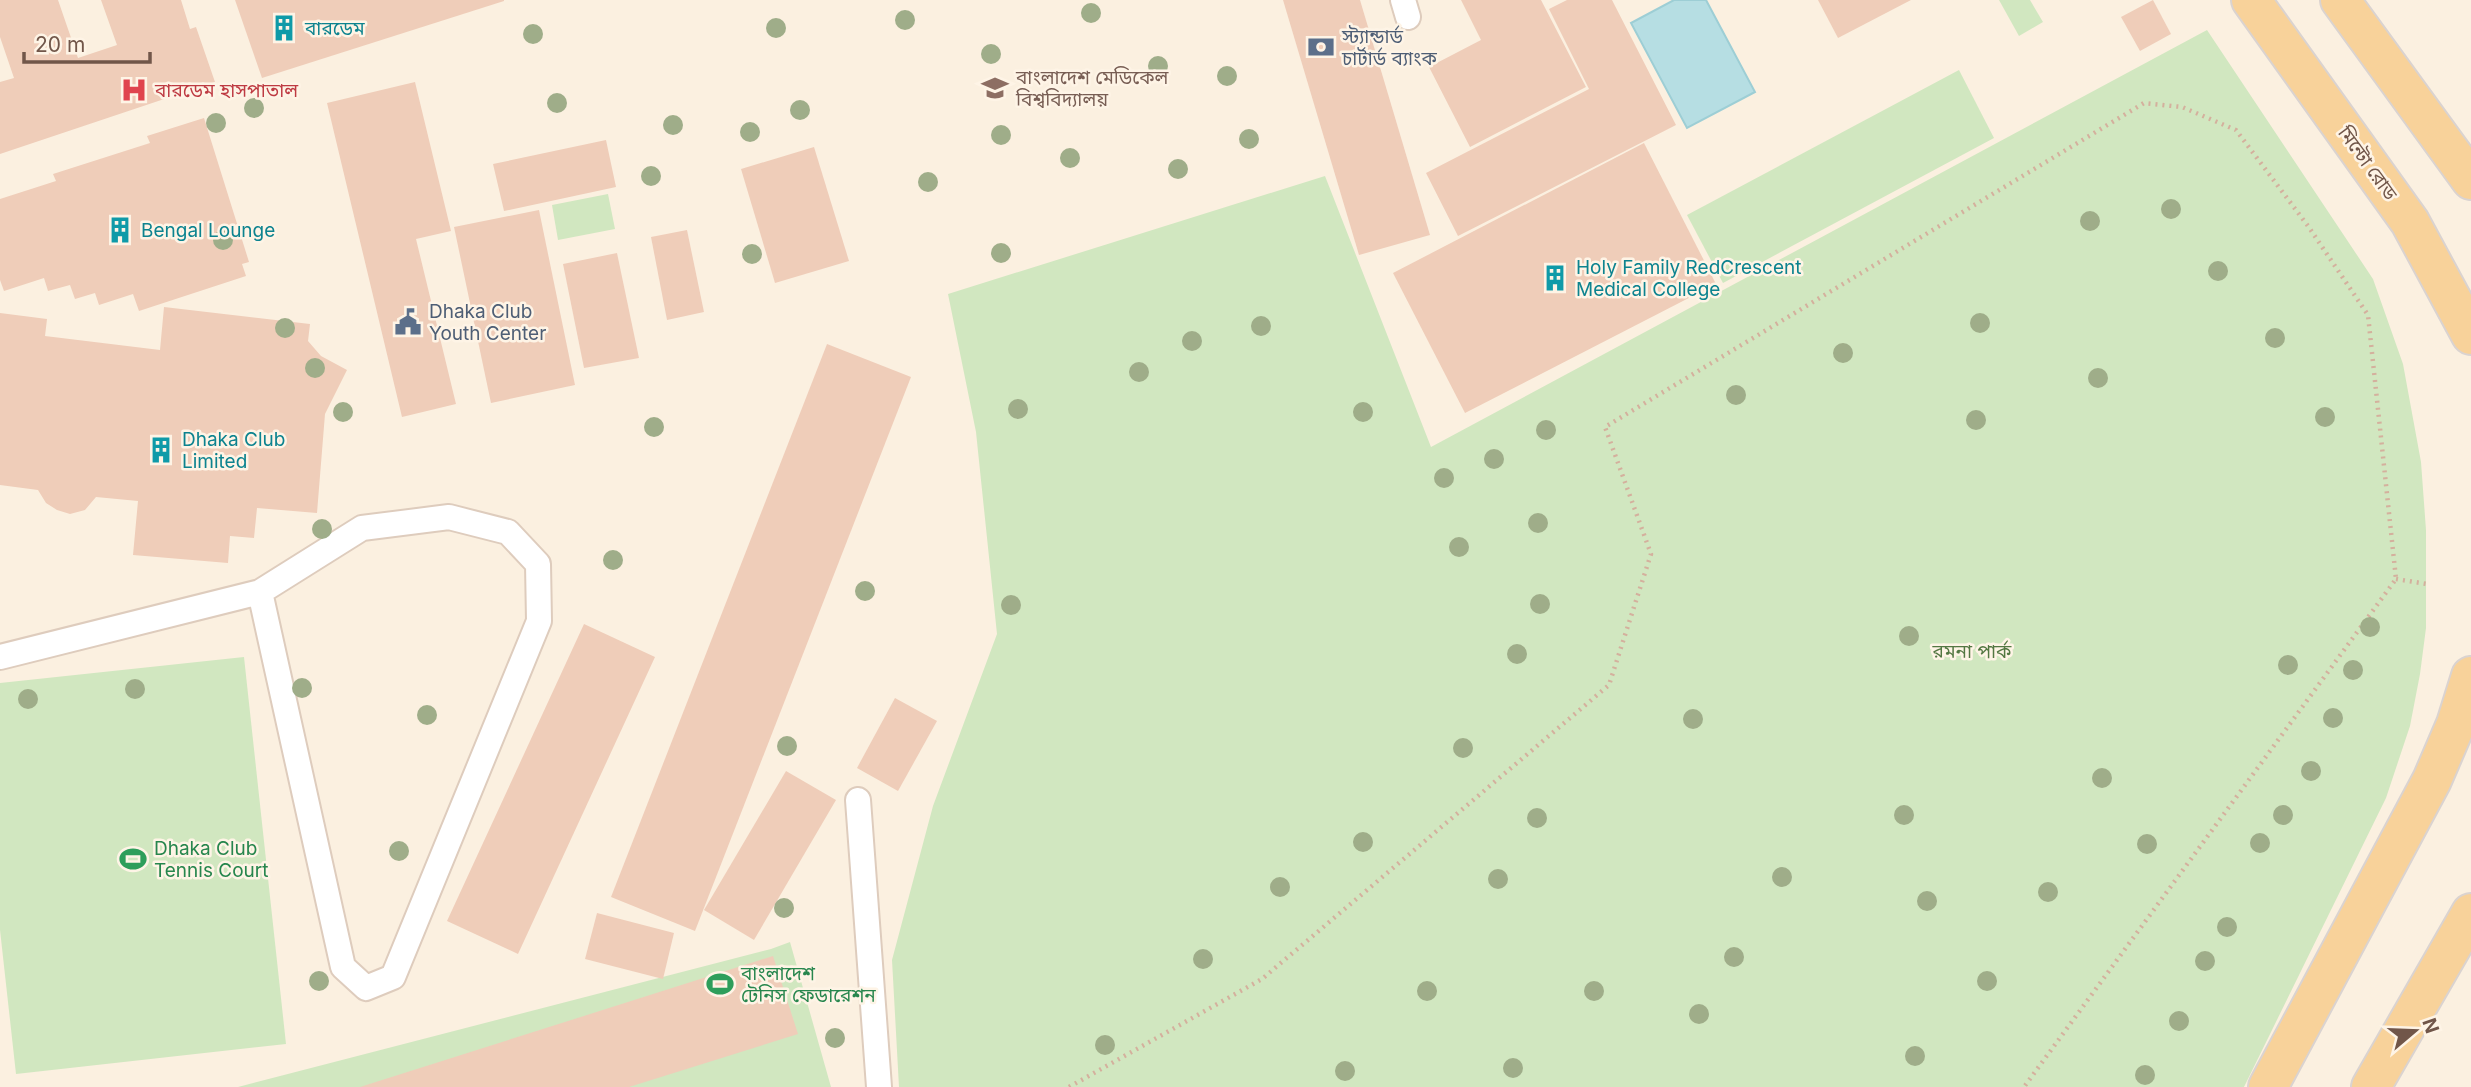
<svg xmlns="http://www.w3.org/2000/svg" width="2471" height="1087" viewBox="0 0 2471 1087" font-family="Inter,'Noto Sans Bengali',sans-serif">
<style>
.green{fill:#d1e7c0}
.water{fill:#b6dee3;stroke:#9dced5;stroke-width:2}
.building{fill:#efcdb9}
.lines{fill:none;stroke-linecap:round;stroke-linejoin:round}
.service-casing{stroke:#deccbd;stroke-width:28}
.primary-casing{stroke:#dad3d0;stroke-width:42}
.path{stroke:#d4b09d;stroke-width:4.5;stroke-dasharray:2 5;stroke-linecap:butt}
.service{stroke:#fff;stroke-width:24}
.primary{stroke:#f8d29a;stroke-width:38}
.tree{fill:#9fad89}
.labels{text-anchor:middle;stroke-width:5;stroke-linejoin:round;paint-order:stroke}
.culture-label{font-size:19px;fill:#0d838f;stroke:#fef4e6;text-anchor:start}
.service-label{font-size:19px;fill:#4e5e75;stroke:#fef4e6;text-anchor:start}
.education-label{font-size:19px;fill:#785e54;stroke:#fef4e6;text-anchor:start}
.health-label{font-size:19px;fill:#be3a42;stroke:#fef4e6;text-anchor:start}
.street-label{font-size:19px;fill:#715649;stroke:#fef4e6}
.park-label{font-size:19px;fill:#537742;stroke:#fef4e6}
.leisure-label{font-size:19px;fill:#27864d;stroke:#fef4e6;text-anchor:start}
</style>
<rect width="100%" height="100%" fill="#fbf0e0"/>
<g class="green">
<polygon points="1999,0 2030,0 2043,22 2019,36"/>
<polygon points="2207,30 2373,279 2403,364 2421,462 2426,530 2426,628 2420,674 2410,726 2386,798 2244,1087 899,1087 892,960 933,806 997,634 976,432 948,294 1325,176 1431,447"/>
<polygon points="1959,70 1994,138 1723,283 1687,215"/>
<polygon points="608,194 615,229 558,240 552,205"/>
<polygon points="244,657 286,1044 16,1074 0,930 0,683"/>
<polygon points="790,942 831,1087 238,1087 771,949"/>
</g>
<polygon class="water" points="1674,0 1706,0 1755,92 1687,128 1631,23"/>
<g class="building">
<polygon points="0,0 58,0 78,58 117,45 101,0 181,0 190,29 196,27 215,82 0,154 0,82 14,78 0,37"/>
<polygon points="235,0 504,0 504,1 262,78"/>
<polygon points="1283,0 1360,0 1430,235 1359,255"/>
<polygon points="1461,0 1541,0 1586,87 1470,147 1429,67 1481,40"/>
<polygon points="1567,0 1612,0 1676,125 1458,236 1426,173 1589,89 1549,9"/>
<polygon points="1818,0 1911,0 1838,38"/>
<polygon points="2153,0 2171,34 2140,51 2121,17"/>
<polygon points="415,82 451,231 416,239 456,404 402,417 327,103"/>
<polygon points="204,118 249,262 242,264 246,276 139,311 133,294 99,305 95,293 75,299 70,285 48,291 44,278 4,291 0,280 0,199 56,181 53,174 150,143 147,136"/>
<polygon points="606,140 616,187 504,211 493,164"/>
<polygon points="1644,143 1716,284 1465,413 1393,273"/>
<polygon points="814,147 849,261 775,283 741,169"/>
<polygon points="539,210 575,385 491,403 454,227"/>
<polygon points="687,230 704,312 667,320 651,237"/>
<polygon points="617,253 639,358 584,368 563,264"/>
<polygon points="164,307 310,324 308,341 321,356 347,370 325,414 317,513 257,508 254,538 230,536 228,563 133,555 138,501 96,497 85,510 70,514 57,510 46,503 38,490 0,485 0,313 47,319 45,336 160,350"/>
<polygon points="827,344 911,377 695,931 611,897"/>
<polygon points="584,624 655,657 518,954 447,921"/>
<polygon points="895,698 937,721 898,791 857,768"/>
<polygon points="786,771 836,800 754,940 704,910"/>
<polygon points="597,913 674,933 663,979 585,959"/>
<polygon points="773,956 798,1034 629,1087 360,1087"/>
</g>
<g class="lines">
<g class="service-casing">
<g id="service">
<polyline points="1403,0 1408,17"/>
<polyline points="0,657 260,592 362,528 449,517 508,532 538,564 539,621 393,977 366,988 343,967 260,592"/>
<polyline points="858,800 879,1087"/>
</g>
</g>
<g class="primary-casing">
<g id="primary">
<polyline points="2251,0 2410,222 2471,335"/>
<polyline points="2340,0 2471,180"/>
<polyline points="2268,1087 2432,780 2456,724 2471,676"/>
<polyline points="2371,1087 2471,913"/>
</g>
</g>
<g class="path">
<polyline points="2396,579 2427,584"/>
<polyline points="1069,1087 1262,979 1609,685 1651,554 1605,427 2144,103 2182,107 2236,130 2308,226 2368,315 2396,579 2024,1087"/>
</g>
<use href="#service" class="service"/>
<use href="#primary" class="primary"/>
</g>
<g class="tree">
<circle cx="1091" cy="13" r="10"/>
<circle cx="905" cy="20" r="10"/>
<circle cx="776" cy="28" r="10"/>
<circle cx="533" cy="34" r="10"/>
<circle cx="991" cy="54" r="10"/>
<circle cx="1158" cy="66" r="10"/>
<circle cx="1227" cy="76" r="10"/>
<circle cx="557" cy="103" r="10"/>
<circle cx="254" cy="108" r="10"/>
<circle cx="800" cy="110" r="10"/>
<circle cx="216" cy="123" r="10"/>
<circle cx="673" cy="125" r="10"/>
<circle cx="750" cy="132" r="10"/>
<circle cx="1001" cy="135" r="10"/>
<circle cx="1249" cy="139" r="10"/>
<circle cx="1070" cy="158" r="10"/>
<circle cx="1178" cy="169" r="10"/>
<circle cx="651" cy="176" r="10"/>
<circle cx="928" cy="182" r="10"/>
<circle cx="2171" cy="209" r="10"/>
<circle cx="2090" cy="221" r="10"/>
<circle cx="223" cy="240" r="10"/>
<circle cx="1001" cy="253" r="10"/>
<circle cx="752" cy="254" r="10"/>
<circle cx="2218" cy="271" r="10"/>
<circle cx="1980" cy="323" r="10"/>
<circle cx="1261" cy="326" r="10"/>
<circle cx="285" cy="328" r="10"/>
<circle cx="2275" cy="338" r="10"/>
<circle cx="1192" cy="341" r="10"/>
<circle cx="1843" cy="353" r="10"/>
<circle cx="315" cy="368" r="10"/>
<circle cx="1139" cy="372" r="10"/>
<circle cx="2098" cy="378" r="10"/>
<circle cx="1736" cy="395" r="10"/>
<circle cx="1018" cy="409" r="10"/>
<circle cx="343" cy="412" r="10"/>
<circle cx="1363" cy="412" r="10"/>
<circle cx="2325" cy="417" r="10"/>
<circle cx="1976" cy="420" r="10"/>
<circle cx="654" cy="427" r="10"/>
<circle cx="1546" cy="430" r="10"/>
<circle cx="1494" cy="459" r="10"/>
<circle cx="1444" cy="478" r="10"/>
<circle cx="1538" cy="523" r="10"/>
<circle cx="322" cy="529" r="10"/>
<circle cx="1459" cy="547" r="10"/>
<circle cx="613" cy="560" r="10"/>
<circle cx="865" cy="591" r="10"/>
<circle cx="1540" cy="604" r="10"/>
<circle cx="1011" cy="605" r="10"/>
<circle cx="2370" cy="627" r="10"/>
<circle cx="1909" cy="636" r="10"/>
<circle cx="1517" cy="654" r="10"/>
<circle cx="2288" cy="665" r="10"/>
<circle cx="2353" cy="670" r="10"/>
<circle cx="302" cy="688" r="10"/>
<circle cx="135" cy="689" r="10"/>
<circle cx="28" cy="699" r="10"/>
<circle cx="427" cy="715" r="10"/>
<circle cx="2333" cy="718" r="10"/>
<circle cx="1693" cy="719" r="10"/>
<circle cx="787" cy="746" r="10"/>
<circle cx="1463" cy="748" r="10"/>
<circle cx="2311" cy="771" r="10"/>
<circle cx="2102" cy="778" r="10"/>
<circle cx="1904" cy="815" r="10"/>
<circle cx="2283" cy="815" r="10"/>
<circle cx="1537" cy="818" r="10"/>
<circle cx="1363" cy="842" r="10"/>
<circle cx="2260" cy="843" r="10"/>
<circle cx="2147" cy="844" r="10"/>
<circle cx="399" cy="851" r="10"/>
<circle cx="1782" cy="877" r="10"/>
<circle cx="1498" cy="879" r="10"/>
<circle cx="1280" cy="887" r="10"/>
<circle cx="2048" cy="892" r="10"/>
<circle cx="1927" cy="901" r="10"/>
<circle cx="784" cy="908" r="10"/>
<circle cx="2227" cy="927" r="10"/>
<circle cx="1734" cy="957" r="10"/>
<circle cx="1203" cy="959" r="10"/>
<circle cx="2205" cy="961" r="10"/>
<circle cx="319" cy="981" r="10"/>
<circle cx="1987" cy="981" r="10"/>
<circle cx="1427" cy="991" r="10"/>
<circle cx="1594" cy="991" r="10"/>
<circle cx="1699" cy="1014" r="10"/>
<circle cx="2179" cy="1021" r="10"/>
<circle cx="835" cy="1038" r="10"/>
<circle cx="1105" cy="1045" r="10"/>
<circle cx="1915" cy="1056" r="10"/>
<circle cx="1513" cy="1068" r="10"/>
<circle cx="1345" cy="1071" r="10"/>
<circle cx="2145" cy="1075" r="10"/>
</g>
<defs>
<g id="building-bare" transform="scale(2.1)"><path d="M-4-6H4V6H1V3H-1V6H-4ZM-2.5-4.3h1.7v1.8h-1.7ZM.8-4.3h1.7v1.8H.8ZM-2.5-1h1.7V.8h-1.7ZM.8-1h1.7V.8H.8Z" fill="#0f9aa8" stroke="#fef4e6" stroke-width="2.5" paint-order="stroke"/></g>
<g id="bank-bare" transform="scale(2.1)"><path d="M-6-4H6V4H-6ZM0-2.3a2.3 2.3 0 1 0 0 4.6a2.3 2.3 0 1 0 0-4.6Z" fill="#5c6f8a" stroke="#fef4e6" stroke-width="2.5" paint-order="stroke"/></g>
<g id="university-bare" transform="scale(2.1)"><path d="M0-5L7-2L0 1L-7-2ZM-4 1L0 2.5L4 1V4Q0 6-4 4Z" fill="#8d6e63" stroke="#fef4e6" stroke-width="2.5" paint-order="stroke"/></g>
<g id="hospital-bare" transform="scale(2.1)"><path d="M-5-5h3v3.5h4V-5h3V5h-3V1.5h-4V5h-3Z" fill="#e0444e" stroke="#fef4e6" stroke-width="2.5" paint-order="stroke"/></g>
<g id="civic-bare" transform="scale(2.1)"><path d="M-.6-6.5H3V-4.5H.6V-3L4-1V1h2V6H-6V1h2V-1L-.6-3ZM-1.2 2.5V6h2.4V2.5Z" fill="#5c6f8a" stroke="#fef4e6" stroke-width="2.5" paint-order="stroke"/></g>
<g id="stadium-bare" transform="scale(2.1)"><path d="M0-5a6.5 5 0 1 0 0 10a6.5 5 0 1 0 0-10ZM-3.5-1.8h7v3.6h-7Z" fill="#2e9e5b" stroke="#fef4e6" stroke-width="2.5" paint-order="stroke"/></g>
</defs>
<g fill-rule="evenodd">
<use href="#building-bare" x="284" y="28"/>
<use href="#bank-bare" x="1321" y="47"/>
<use href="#university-bare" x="995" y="88"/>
<use href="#hospital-bare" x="134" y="90"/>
<use href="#building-bare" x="120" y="230"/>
<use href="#building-bare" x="1555" y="278"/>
<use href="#civic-bare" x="408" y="322"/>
<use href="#building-bare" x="161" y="450"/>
<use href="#stadium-bare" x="133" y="859"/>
<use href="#stadium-bare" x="720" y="984"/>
</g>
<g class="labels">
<g class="culture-label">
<text x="305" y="35">বারডেম</text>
<text x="141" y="237">Bengal Lounge</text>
<text x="1576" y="274">Holy Family RedCrescent<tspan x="1576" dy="22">Medical College</tspan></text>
<text x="182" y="446">Dhaka Club<tspan x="182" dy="22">Limited</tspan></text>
</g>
<g class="service-label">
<text x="1342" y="43">স্ট্যান্ডার্ড<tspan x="1342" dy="22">চার্টার্ড ব্যাংক</tspan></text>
<text x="429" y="318">Dhaka Club<tspan x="429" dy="22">Youth Center</tspan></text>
</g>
<g class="education-label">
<text x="1016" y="84">বাংলাদেশ মেডিকেল<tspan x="1016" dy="22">বিশ্ববিদ্যালয়</tspan></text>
</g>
<g class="health-label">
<text x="155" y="97">বারডেম হাসপাতাল</text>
</g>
<g class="street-label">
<text transform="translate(2368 163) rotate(54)" y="7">মিন্টো রোড</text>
</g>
<g class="park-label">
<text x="1972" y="658">রমনা পার্ক</text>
</g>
<g class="leisure-label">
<text x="154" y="855">Dhaka Club<tspan x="154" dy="22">Tennis Court</tspan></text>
<text x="741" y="980">বাংলাদেশ<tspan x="741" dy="22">টেনিস ফেডারেশন</tspan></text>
</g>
</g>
<g transform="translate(2415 1031) rotate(71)" stroke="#fef4e6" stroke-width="5" paint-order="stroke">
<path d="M0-5L12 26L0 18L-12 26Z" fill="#715649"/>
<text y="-10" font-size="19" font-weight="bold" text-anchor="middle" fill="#715649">N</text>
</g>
<path d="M24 52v10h126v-10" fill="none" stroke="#715649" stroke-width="3.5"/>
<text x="35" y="52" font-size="21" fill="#715649" stroke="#fef4e6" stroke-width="5" paint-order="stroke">20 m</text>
</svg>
